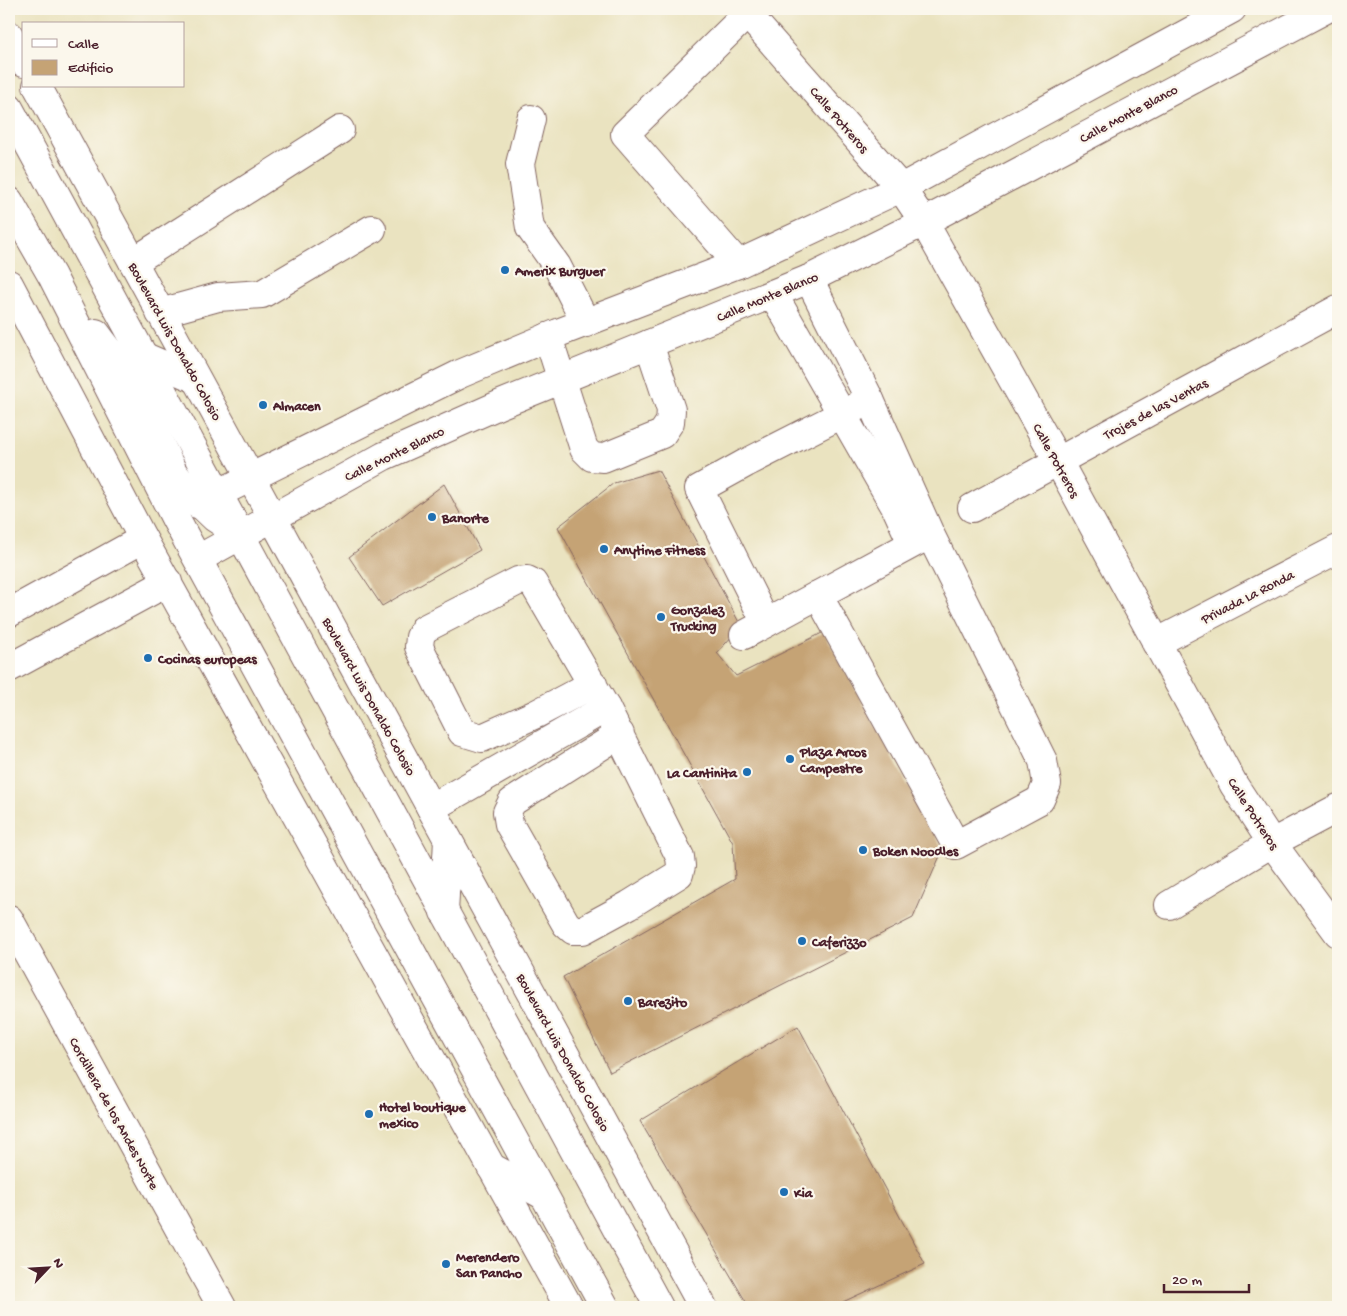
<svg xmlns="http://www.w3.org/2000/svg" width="1347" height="1316" viewBox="0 0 1347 1316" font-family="'Gochi Hand',sans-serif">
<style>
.building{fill:#c5a375}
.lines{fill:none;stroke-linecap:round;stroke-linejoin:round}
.minor-casing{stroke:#82645f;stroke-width:30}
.major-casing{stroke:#82645f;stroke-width:30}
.minor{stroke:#fff;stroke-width:28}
.major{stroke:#fff;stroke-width:28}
.poi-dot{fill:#1f6fb2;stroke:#fbf7ec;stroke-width:2}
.labels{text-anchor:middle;stroke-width:4.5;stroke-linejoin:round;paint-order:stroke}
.street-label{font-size:14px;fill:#4a1f2b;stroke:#fbf7ec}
.poi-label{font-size:14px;font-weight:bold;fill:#4a1f2b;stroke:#fbf7ec;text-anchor:start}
</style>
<rect width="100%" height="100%" fill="#fbf7ec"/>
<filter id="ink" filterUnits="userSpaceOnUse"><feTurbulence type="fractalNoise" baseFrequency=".02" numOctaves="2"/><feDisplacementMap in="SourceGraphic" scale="10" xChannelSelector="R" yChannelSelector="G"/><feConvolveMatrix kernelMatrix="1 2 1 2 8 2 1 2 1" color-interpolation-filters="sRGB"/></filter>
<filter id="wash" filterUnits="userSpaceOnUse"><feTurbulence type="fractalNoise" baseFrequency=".0096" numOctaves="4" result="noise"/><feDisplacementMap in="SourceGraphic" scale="20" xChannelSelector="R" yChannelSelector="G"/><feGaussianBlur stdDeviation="1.12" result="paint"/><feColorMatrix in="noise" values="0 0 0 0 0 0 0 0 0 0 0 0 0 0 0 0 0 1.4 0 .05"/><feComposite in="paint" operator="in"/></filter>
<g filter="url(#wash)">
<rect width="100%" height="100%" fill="#eae3c0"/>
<g id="blocks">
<g class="building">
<polygon points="658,470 741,626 717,653 736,676 824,632 943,849 913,918 610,1072 563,977 735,879 733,843 558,527 614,483"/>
<polygon points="444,484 480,550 382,606 349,557"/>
<polygon points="798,1026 925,1264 832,1307 749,1307 640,1121"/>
</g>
</g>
</g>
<g filter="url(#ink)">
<use href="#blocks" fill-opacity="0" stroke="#82645f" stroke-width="1"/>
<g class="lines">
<g class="minor-casing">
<g id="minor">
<polyline points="743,9 901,188 924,222 1058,461 1234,785 1272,843 1338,933"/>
<polyline points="9,35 24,63"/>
<polyline points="37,86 703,1307"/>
<polyline points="531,119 520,164 530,228 557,266 586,323"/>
<polyline points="133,262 340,130"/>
<polyline points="738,264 625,134 747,14"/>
<polyline points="809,279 870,400 930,534 1043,761 1047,784 1040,800 956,845 818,595"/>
<polyline points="9,284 143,539 569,1307"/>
<polyline points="773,294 897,510 912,543"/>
<polyline points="160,313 218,297 262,294 372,229"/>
<polyline points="548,337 584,449 592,457 603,458 662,434 670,422 671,410 649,344"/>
<polyline points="197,504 460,374 558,333 738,264 901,188 1232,9"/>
<polyline points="972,508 1338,309"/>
<polyline points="198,559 384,456 501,404 809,279 924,222 1326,9"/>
<polyline points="9,613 143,539"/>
<polyline points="766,623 699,489 746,463 870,400"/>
<polyline points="744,635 929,535"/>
<polyline points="1156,643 1338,549"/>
<polyline points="9,668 168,582"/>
<polyline points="593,684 536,714 482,738 462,732 419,647 420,637 424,629 518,581 527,580 533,583 606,708 680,857 681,866 679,874 629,905 583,930 573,930 566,924 509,824 507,812 512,802 620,734"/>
<polyline points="431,808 606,708"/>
<polyline points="1169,905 1272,843 1338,808"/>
<polyline points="9,919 222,1307"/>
</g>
</g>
<g class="major-casing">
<g id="major">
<polyline points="9,108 659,1307"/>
<polyline points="9,201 52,276 175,518 605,1307"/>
<polyline points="96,333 127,374 173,472 194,498 215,518 232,529"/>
<polyline points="143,356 196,379"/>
<polyline points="444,912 448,840"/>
<polyline points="491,1167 543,1195"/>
</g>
</g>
<use href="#minor" class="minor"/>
<use href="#major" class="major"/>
</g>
</g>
<g class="poi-dot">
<circle cx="505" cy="270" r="5"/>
<circle cx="263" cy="405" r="5"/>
<circle cx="432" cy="517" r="5"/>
<circle cx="604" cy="549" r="5"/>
<circle cx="661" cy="617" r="5"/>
<circle cx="148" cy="658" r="5"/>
<circle cx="790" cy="759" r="5"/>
<circle cx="747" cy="772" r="5"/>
<circle cx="863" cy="850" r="5"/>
<circle cx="802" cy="941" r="5"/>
<circle cx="628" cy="1001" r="5"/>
<circle cx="369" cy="1114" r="5"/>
<circle cx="784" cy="1192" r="5"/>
<circle cx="446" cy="1264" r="5"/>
</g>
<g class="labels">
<g class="street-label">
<text transform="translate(1128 113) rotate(-28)" y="5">Calle Monte Blanco</text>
<text transform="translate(840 119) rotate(49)" y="5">Calle Potreros</text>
<text transform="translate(767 296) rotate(-23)" y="5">Calle Monte Blanco</text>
<text transform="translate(176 341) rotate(61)" y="5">Boulevard Luis Donaldo Colosio</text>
<text transform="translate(1155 408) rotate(-28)" y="5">Trojes de las Ventas</text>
<text transform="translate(394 453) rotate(-26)" y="5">Calle Monte Blanco</text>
<text transform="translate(1057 460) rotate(61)" y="5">Calle Potreros</text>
<text transform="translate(1247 596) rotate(-27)" y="5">Privada La Ronda</text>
<text transform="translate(370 696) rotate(61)" y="5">Boulevard Luis Donaldo Colosio</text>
<text transform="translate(1254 813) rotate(57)" y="5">Calle Potreros</text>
<text transform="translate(564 1052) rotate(61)" y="5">Boulevard Luis Donaldo Colosio</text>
<text transform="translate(115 1113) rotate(61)" y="5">Cordillera de los Andes Norte</text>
</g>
<g class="poi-label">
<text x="515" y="275">Amerix Burguer</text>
<text x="273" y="410">Almacen</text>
<text x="442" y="522">Banorte</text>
<text x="614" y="554">Anytime Fitness</text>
<text x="671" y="614">Gonzalez<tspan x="671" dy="16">Trucking</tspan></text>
<text x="158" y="663">Cocinas europeas</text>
<text x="800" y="756">Plaza Arcos<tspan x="800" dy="16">Campestre</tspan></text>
<text x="737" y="777" text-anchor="end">La Cantinita</text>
<text x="873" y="855">Boken Noodles</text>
<text x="812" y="946">Caferizzo</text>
<text x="638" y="1006">Barezito</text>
<text x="379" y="1111">Hotel boutique<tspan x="379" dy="16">mexico</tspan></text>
<text x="794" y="1197">Kia</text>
<text x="456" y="1261">Merendero<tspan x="456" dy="16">San Pancho</tspan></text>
</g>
</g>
<rect width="1347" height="1316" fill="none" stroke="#fbf7ec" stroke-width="30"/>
<rect x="22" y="22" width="162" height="65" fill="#fbf7ec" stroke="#b4a19f"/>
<rect x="32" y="39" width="25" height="8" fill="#ffffff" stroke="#b4a19f"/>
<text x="68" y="48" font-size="15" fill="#4a1f2b">Calle</text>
<rect x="32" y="60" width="25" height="15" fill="#c5a375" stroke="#b4a19f"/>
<text x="68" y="72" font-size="15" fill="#4a1f2b">Edificio</text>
<g transform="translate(48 1268) rotate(65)" stroke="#fbf7ec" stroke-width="4" paint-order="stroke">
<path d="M0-4L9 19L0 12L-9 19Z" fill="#4a1f2b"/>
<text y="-8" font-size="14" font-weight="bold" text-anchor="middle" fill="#4a1f2b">N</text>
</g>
<path d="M1164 1284v8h85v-8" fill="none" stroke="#4a1f2b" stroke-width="2.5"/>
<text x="1172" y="1284" font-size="15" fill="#4a1f2b" stroke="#fbf7ec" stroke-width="4" paint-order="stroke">20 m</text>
</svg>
